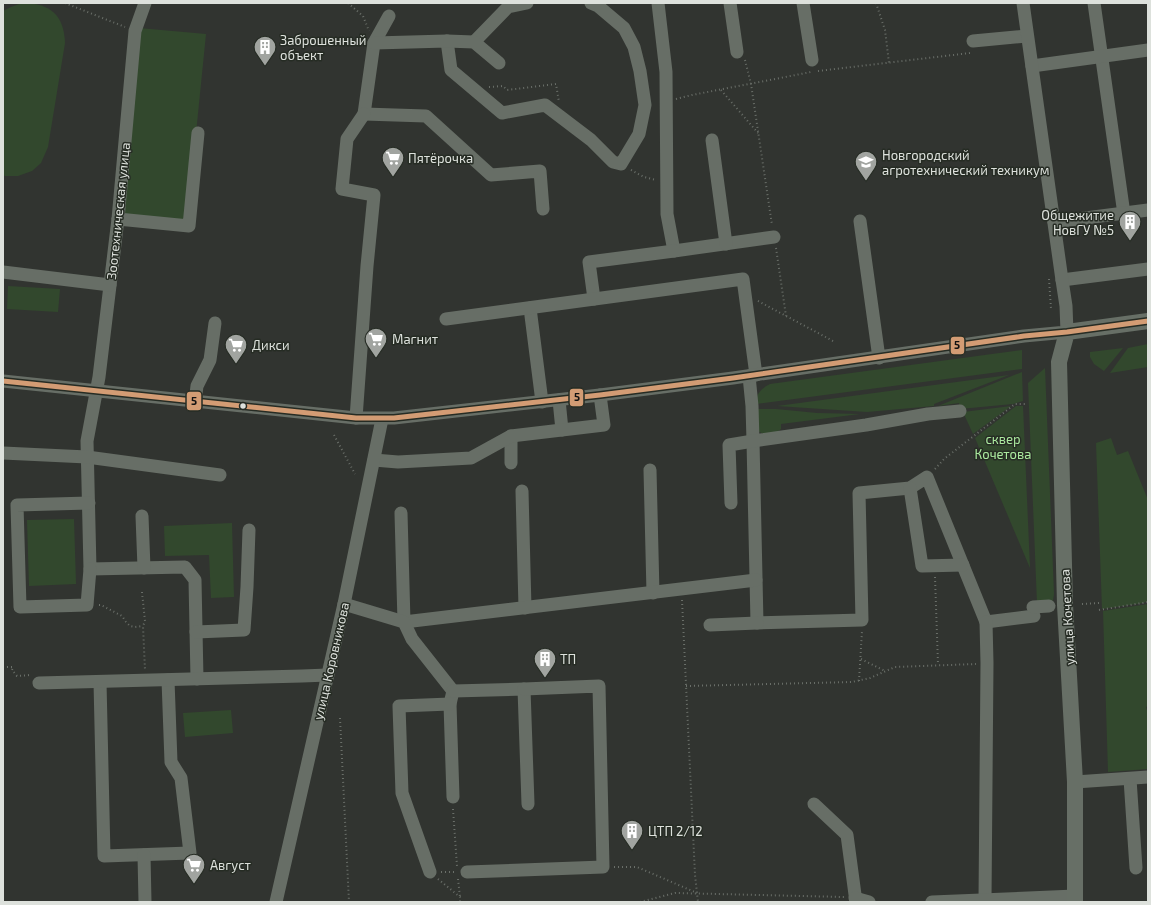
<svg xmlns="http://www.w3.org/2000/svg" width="1151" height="905" viewBox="0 0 1151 905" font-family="'Exo 2',sans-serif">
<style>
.green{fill:#32482d}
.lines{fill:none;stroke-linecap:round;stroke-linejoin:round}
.path{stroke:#6a6f69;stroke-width:2;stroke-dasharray:1 3;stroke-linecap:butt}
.minor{stroke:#676e66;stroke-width:13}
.major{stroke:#676f66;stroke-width:16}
.bus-1-casing{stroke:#262c24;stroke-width:8}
.bus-1{stroke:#d39c74;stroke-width:5}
.bus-dot{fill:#dde1dc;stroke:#262c24;stroke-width:1.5}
.labels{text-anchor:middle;stroke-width:3;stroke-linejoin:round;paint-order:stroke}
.poi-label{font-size:13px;fill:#dde1dc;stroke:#262c24;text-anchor:start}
.street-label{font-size:13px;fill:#dde1dc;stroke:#262c24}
.park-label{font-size:13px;fill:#abea9f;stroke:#262c24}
.line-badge{stroke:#262c24;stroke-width:1.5}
.pale-badge-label{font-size:11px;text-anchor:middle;font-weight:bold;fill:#111}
</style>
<rect width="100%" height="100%" fill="#313430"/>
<g class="green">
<path d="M22,3c28,0 42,12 43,40l-17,104 -7,16 -9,8 -14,5h-13l-2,-1v-164l8,-4z"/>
<polygon points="139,28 206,34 187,223 119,217"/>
<polygon points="8,286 60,289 58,312 7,309"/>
<polygon points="1148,344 1148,367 1110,373 1128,348"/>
<polygon points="1123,348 1104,371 1094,364 1090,357 1090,352"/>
<path d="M1022,350v19l-266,35c0,-11 5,-15 14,-20z"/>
<polygon points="1045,368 1054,594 1053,600 1051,603 1037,603 1028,383"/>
<polygon points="1022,372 1023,401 1013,404 960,409 959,403 938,406"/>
<polygon points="1009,375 934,404 934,406 867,412 777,406"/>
<polygon points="1011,406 973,434 963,412"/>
<polygon points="1016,406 1023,406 1030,568 975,438"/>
<path d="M756,409h20l41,4 43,1 -79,10v5c-7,6 -18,7 -24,1z"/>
<polygon points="1111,438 1117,455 1128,451 1148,500 1148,601 1143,603 1102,609 1096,443"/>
<polygon points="74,519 76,584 29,586 27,520"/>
<polygon points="232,523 234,597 211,598 209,555 165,556 164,526"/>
<polygon points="1148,604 1148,706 1146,707 1148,714 1148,769 1108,772 1103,611"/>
<polygon points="231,710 233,733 185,737 183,713"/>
</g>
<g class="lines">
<g class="path">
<polyline points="65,3 125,27"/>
<polyline points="348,3 363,16 369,31"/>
<polyline points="876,3 885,30 889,63"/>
<polyline points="745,60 751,84 772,225"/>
<polyline points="818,71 970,53"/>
<polyline points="489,87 503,86 507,90 556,84 559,102"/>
<polyline points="721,90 758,133"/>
<polyline points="676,99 692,95 811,72"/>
<polyline points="631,170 644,177 656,180"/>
<polyline points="776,248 786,316"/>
<polyline points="1049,279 1051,309"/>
<polyline points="758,301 833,341"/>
<polyline points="334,435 355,474"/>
<polyline points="935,469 944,459 1015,404 1027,404"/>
<polyline points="935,577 938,664"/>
<polyline points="142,592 145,621 143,626 145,670"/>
<polyline points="682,600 695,875 698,902"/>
<polyline points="1082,604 1099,603"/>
<polyline points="99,605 101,605 122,616 126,622 130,626 135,627 143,626"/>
<polyline points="1099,610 1148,602"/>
<polyline points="861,659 885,671"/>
<polyline points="3,667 13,667 12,670 17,676 30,675"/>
<polyline points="859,681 862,631"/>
<polyline points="686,686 852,682 870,678 895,667 976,664"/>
<polyline points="340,718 349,902"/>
<polyline points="453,809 457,866"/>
<polyline points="614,867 637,867 697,893"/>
<polyline points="441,872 456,872"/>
<polyline points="438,879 460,897 460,902"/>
<polyline points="458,879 460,897"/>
<polyline points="640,902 675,893 844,897"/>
</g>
<g class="minor">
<polyline points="145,3 135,31 118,219 99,377 87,441 90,569 185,567 195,580 197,679"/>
<polyline points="658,3 666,72 667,214 674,251 774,237"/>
<polyline points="730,3 737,52"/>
<polyline points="803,3 812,60"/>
<polyline points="1094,3 1124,214"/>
<polyline points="389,16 374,43 364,114 426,116 491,175 540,171 543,209"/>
<polyline points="447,41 451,70 502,113 545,105 591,140 613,162 621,164 639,134 645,105 640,71 634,47 624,28 598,6 591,3"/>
<polyline points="973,41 1027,36"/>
<polyline points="474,42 508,7 527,3"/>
<polyline points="374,43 447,41 474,42 499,63"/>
<polyline points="1032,66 1148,50"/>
<polyline points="712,140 726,244"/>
<polyline points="118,219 189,226 198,133"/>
<polyline points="860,221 879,358"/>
<polyline points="1054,222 1148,210"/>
<polyline points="3,272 110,285"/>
<polyline points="1062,280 1148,269"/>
<polyline points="594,299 589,262 674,251"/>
<polyline points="530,308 542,402"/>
<polyline points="446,319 743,279 756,375"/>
<polyline points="749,376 752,406 753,441 757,623 862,620 859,493 910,488 927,477 986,622 1034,616"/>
<polyline points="3,381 337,416 356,418 394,418 600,395 733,378 1024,336 1067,332 1066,306 1062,280 1023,3"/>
<polyline points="559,400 562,430"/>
<polyline points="195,402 197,386 210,360 215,323"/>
<polyline points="356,418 367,266 374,195 342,189 347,139 364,114"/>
<polyline points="511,436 511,463"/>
<polyline points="3,453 87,457 220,475"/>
<polyline points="374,460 398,462 471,458 511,436 604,425 600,395"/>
<polyline points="650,470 653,593"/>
<polyline points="910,488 922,566 963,565"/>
<polyline points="522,491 525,608"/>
<polyline points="89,503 17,505 20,607 87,605 90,569"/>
<polyline points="731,503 729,445 753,441 866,425 928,414 960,411"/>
<polyline points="401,513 404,622 756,580"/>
<polyline points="142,516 144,568"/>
<polyline points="344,604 404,622 412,639 453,691 450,704 453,797"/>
<polyline points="1033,607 1049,606"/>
<polyline points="710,625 757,623"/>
<polyline points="196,632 244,630 247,587 249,530"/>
<polyline points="100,682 104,856 190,853 181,778 171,762 168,680"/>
<polyline points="39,683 302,676 328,675"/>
<polyline points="453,691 524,689 528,804"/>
<polyline points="1130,779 1136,868"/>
<polyline points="1075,782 1148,777"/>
<polyline points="814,804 847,835 856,902"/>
<polyline points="144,855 145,902"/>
<polyline points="430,872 402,793 399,706 450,704"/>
<polyline points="467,872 603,867 599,686 524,689"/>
<polyline points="855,898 869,902"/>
<polyline points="985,900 987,663 986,622"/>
<polyline points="276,902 344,604 382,419"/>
<polyline points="932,902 1075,896"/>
</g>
<polyline class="major" points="1075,902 1075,782 1065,605 1059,362 1067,332 1148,321"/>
<g class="bus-1-casing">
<polyline id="bus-1" points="3,381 337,416 356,418 394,418 600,395 733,378 1024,336 1067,332 1148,321"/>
</g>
<use href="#bus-1" class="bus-1"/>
</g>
<defs>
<g id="building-pin" transform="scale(1.15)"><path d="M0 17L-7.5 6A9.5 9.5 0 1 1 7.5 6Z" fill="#a1a4a0" stroke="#262c24"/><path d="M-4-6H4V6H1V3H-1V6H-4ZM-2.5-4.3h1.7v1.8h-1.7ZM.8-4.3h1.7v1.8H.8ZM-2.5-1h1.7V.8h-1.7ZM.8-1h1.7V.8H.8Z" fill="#fff"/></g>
<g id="supermarket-pin" transform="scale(1.15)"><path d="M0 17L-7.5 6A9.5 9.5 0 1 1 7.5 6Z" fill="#a1a4a0" stroke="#262c24"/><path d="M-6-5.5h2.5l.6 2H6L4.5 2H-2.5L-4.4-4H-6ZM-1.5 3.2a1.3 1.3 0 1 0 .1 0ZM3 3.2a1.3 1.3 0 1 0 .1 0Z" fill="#fff"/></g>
<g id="university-pin" transform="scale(1.15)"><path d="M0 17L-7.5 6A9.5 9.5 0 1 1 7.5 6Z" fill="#a1a4a0" stroke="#262c24"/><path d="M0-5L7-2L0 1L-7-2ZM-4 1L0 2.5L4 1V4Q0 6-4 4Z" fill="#fff"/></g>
</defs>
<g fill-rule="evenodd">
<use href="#building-pin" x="265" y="47"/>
<use href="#supermarket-pin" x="393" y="158"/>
<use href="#university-pin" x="866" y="162"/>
<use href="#building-pin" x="1130" y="222"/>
<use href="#supermarket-pin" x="376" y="339"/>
<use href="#supermarket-pin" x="236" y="345"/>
<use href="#building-pin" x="545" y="659"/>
<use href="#building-pin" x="632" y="831"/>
<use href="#supermarket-pin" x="194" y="865"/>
</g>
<circle class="bus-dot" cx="243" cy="406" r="3.5"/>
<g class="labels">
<g class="poi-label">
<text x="280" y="45">Заброшенный<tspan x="280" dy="15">объект</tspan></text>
<text x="882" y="160">Новгородский<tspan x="882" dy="15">агротехнический техникум</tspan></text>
<text x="408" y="163">Пятёрочка</text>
<text x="1114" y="220" text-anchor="end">Общежитие<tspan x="1114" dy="15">НовГУ №5</tspan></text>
<text x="392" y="344">Магнит</text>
<text x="252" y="350">Дикси</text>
<text x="560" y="664">ТП</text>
<text x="648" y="836">ЦТП 2/12</text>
<text x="210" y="870">Август</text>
</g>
<g class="street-label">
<text transform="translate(118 211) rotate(-84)" y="5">Зоотехническая улица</text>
<text transform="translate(1067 617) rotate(-93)" y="5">улица Кочетова</text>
<text transform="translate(331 661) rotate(-77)" y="5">улица Коровникова</text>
</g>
<g class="park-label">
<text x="1003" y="444">сквер<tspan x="1003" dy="15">Кочетова</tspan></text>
</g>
</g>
<g class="line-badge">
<rect x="950" y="336" width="15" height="19" rx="4" fill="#d39c74"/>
<rect x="569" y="388" width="15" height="19" rx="4" fill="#d39c74"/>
<rect x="186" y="391" width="16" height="20" rx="4" fill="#d39c74"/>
</g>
<g class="pale-badge-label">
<text x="957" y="349">5</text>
<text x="577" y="401">5</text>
<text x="194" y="405">5</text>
</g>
<rect width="1151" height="905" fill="none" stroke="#dde1dc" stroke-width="8"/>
</svg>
